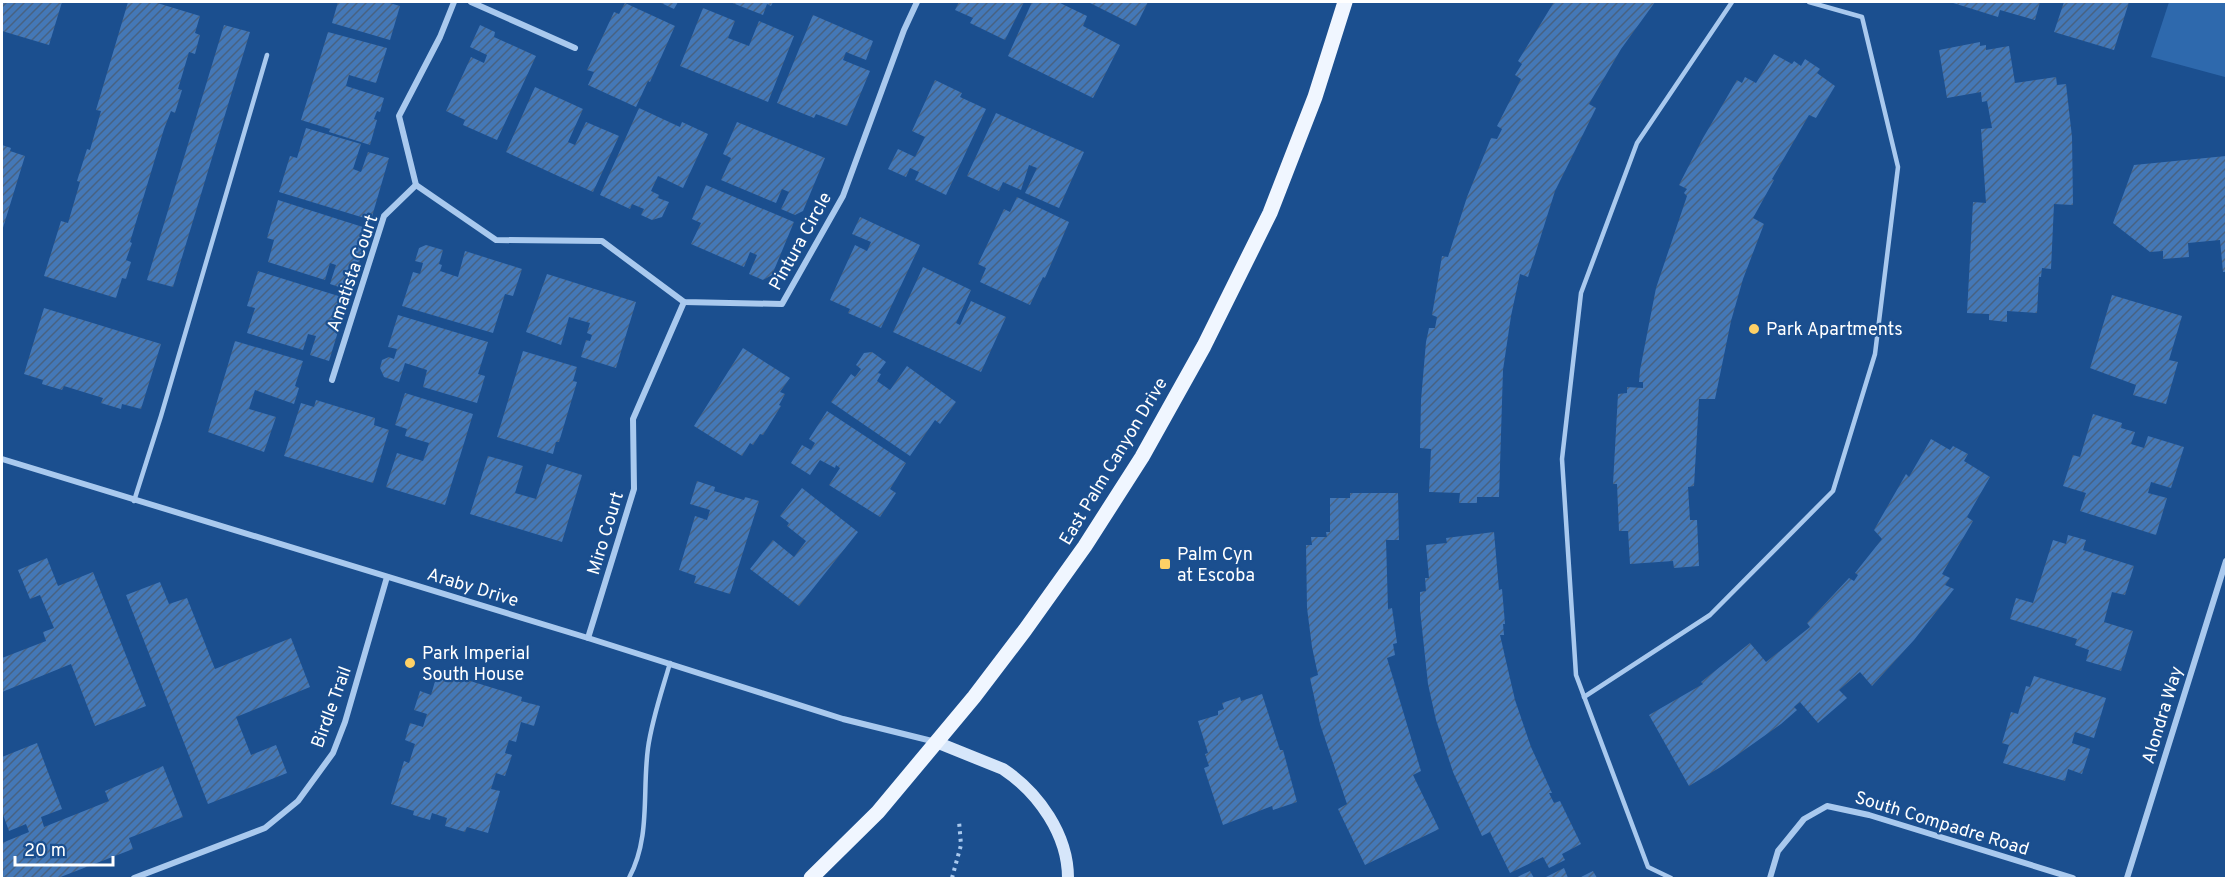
<svg xmlns="http://www.w3.org/2000/svg" width="2228" height="880" viewBox="0 0 2228 880" font-family="Overpass,sans-serif">
<style>
.grass{fill:#2e69ad}
.building{fill:url(#building-hatch)}
.lines{fill:none;stroke-linecap:round;stroke-linejoin:round}
.path{stroke:#a9c9ee;stroke-width:4;stroke-dasharray:3 4.5;stroke-linecap:butt}
.lane{stroke:#a9c9ee;stroke-width:4.5}
.street{stroke:#a9c9ee;stroke-width:6}
.secondary{stroke:#d6e6fa;stroke-width:12}
.primary{stroke:#f0f6ff;stroke-width:15}
.poi-dot{fill:#ffd166;stroke:#1b4f8f;stroke-width:2}
.labels{text-anchor:middle;stroke-width:4.5;stroke-linejoin:round;paint-order:stroke}
.street-label{font-size:18px;fill:#fff;stroke:#1b4f8f}
.poi-label{font-size:18px;fill:#fff;stroke:#1b4f8f;text-anchor:start}
</style>
<defs>
<pattern id="building-hatch" width="6" height="6" patternUnits="userSpaceOnUse" patternTransform="scale(1.5)"><rect width="6" height="6" fill="#4478b7"/><path d="M-1 1l2-2M0 6l6-6M5 7l2-2" fill="none" stroke="#486282"/></pattern>
</defs>
<rect width="100%" height="100%" fill="#1b4f8f"/>
<polygon class="grass" points="2169,2 2226,2 2225,77 2151,57"/>
<g class="building">
<polygon points="2,2 62,2 49,45 2,31"/>
<polygon points="128,2 154,2 200,16 195,33 200,35 195,54 189,52 178,89 182,90 175,113 171,111 164,129 130,242 132,243 126,260 131,262 126,279 122,278 116,298 44,276 61,221 68,223 80,182 77,181 87,149 90,150 101,111 96,110"/>
<polygon points="338,2 386,2 400,6 390,40 332,23"/>
<polygon points="659,2 678,2 674,9"/>
<polygon points="730,2 773,2 771,6 767,4 763,15"/>
<polygon points="959,2 1024,2 1005,40 970,23 973,18 955,10"/>
<polygon points="1032,2 1058,2 1087,16 1083,26 1120,45 1093,98 1008,56"/>
<polygon points="1088,2 1148,2 1136,26"/>
<polygon points="1554,2 1655,2 1621,49 1589,104 1596,108 1555,191 1528,277 1520,274 1511,316 1503,370 1499,497 1477,497 1477,503 1459,503 1460,493 1429,492 1431,449 1420,448 1421,400 1426,342 1429,328 1435,328 1437,317 1432,315 1442,256 1448,257 1467,197 1491,138 1497,139 1502,129 1497,126 1521,79 1515,75 1522,64 1518,61"/>
<polygon points="1950,2 2040,2 2035,20 2000,10 1998,17"/>
<polygon points="2064,2 2129,2 2114,50 2054,32"/>
<polygon points="625,3 675,26 650,82 648,81 636,107 588,85 594,72 587,70 614,12 619,14"/>
<polygon points="703,8 735,21 728,38 749,46 759,21 794,36 768,102 680,66"/>
<polygon points="813,15 873,41 866,60 846,52 843,60 870,71 847,126 816,114 814,118 777,103"/>
<polygon points="224,25 250,32 173,287 147,280"/>
<polygon points="480,25 495,32 494,37 536,56 497,140 463,125 465,120 446,111 471,57 484,63 487,55 470,47"/>
<polygon points="328,32 387,48 376,83 349,75 346,86 384,98 380,112 377,111 374,119 377,120 370,145 329,132 330,129 301,120"/>
<polygon points="1980,42 1980,46 1986,45 1986,50 2009,46 2015,83 2056,77 2057,85 2066,84 2072,137 2073,205 2054,204 2051,269 2042,268 2041,277 2039,277 2037,313 2007,311 2007,322 1989,320 1989,314 1967,313 1973,202 1986,203 1981,129 1992,128 1987,101 1982,102 1981,92 1947,98 1939,50"/>
<polygon points="1774,54 1792,64 1794,61 1801,66 1805,59 1820,69 1817,73 1835,86 1816,118 1809,115 1772,179 1774,180 1753,218 1764,224 1743,279 1731,321 1715,399 1699,399 1694,486 1688,487 1690,520 1697,520 1699,566 1674,568 1673,561 1630,564 1628,531 1619,531 1617,484 1613,484 1618,394 1627,393 1627,387 1643,388 1643,382 1639,382 1640,370 1656,288 1687,196 1684,193 1687,189 1679,185 1703,138 1737,80 1742,83 1745,77 1756,83"/>
<polygon points="935,80 962,93 960,97 986,109 946,195 915,180 919,172 910,168 906,177 888,169 898,149 915,157 925,137 912,131"/>
<polygon points="535,87 583,109 568,142 575,145 586,122 619,136 593,192 506,152"/>
<polygon points="639,108 680,127 682,122 708,134 683,188 658,176 651,191 659,195 658,198 669,202 662,217 652,220 641,215 644,209 632,204 630,209 600,195"/>
<polygon points="996,113 1084,152 1059,208 1025,193 1037,168 1029,165 1021,190 1003,182 999,191 967,176"/>
<polygon points="737,122 825,158 803,211 795,215 781,209 789,192 782,189 776,203 721,180 731,158 723,154"/>
<polygon points="306,128 361,144 353,169 361,172 368,152 389,158 371,220 279,192 290,156 297,158"/>
<polygon points="2,145 11,148 10,151 25,156 2,231"/>
<polygon points="2226,156 2226,272 2223,272 2220,240 2188,243 2189,257 2163,259 2163,251 2150,252 2113,223 2134,165"/>
<polygon points="706,185 794,222 772,275 763,280 749,274 757,255 750,252 744,267 691,244 701,223 692,219"/>
<polygon points="1017,197 1069,222 1045,278 1043,277 1030,305 980,282 986,268 978,264 1004,209 1010,212"/>
<polygon points="278,200 369,229 351,291 330,284 336,265 330,263 325,280 268,262 274,240 267,238"/>
<polygon points="860,217 920,245 881,328 848,313 850,309 830,300 855,245 867,251 871,242 852,234"/>
<polygon points="426,245 443,250 439,264 442,265 440,271 458,277 465,251 522,269 513,296 505,294 493,333 402,306 413,272 420,274 423,263 415,261 419,248"/>
<polygon points="923,267 971,290 956,323 960,325 971,301 1006,317 981,372 893,332"/>
<polygon points="258,271 348,299 329,361 310,355 316,336 308,334 303,350 247,333 255,308 247,306"/>
<polygon points="547,274 636,302 616,368 581,357 586,340 590,341 592,335 587,333 590,323 569,317 561,345 526,332"/>
<polygon points="2112,295 2182,316 2169,360 2178,362 2166,404 2133,395 2136,385 2090,368"/>
<polygon points="44,308 161,344 141,409 122,404 121,409 101,403 103,398 64,386 62,390 42,384 43,380 24,374"/>
<polygon points="398,315 488,342 478,374 485,376 477,403 423,387 427,370 405,363 399,382 384,377 380,368 382,360 389,357 394,359 397,349 388,347"/>
<polygon points="235,341 303,361 295,386 299,388 294,404 255,390 249,409 276,417 264,452 208,432"/>
<polygon points="743,348 790,378 780,392 785,394 779,405 781,406 763,435 760,434 753,445 750,443 742,456 694,426"/>
<polygon points="523,351 577,367 573,381 577,382 559,442 556,442 553,454 497,437"/>
<polygon points="872,352 886,362 878,373 881,374 877,381 890,390 907,366 956,402 940,424 935,420 910,456 831,402 851,374 855,377 861,369 856,365 864,353"/>
<polygon points="405,393 473,414 445,505 386,487 397,453 423,461 429,443 405,436 407,429 395,425"/>
<polygon points="316,400 375,418 374,425 389,430 373,483 284,456 301,403 314,407"/>
<polygon points="827,411 906,463 890,489 896,493 880,517 829,485 840,468 836,465 835,468 820,460 810,475 791,463 802,445 811,450 815,443 809,439"/>
<polygon points="2093,414 2122,423 2121,428 2135,432 2131,444 2144,448 2148,436 2184,447 2171,488 2151,482 2148,493 2167,498 2156,535 2080,511 2086,493 2063,486 2073,455 2080,457"/>
<polygon points="1931,439 1950,450 1953,446 1968,454 1964,461 1990,477 1967,517 1973,521 1942,574 1950,578 1945,585 1954,589 1914,640 1872,686 1860,672 1839,690 1847,698 1818,723 1800,702 1794,707 1797,710 1781,724 1719,768 1689,786 1649,715 1703,684 1701,682 1750,643 1766,662 1810,627 1807,623 1849,578 1854,581 1858,575 1855,573 1882,539 1874,530 1906,474 1909,477"/>
<polygon points="488,456 523,466 515,493 536,499 547,464 582,475 562,542 470,514"/>
<polygon points="697,481 715,487 714,491 744,500 745,497 759,501 730,594 694,583 696,576 679,570 695,516 707,520 710,510 690,504"/>
<polygon points="802,488 858,532 799,606 750,569 773,540 794,557 806,541 787,526 789,523 780,516"/>
<polygon points="1350,493 1398,493 1399,540 1386,540 1388,609 1392,608 1397,643 1393,644 1395,655 1387,658 1421,771 1413,775 1439,829 1365,865 1338,809 1347,804 1320,724 1310,678 1318,675 1312,647 1307,608 1306,545 1312,545 1311,537 1327,537 1326,532 1330,532 1330,498 1350,498"/>
<polygon points="1494,532 1499,590 1502,589 1505,624 1503,624 1504,635 1500,635 1515,700 1531,747 1552,793 1549,793 1554,803 1560,801 1581,844 1562,854 1565,860 1549,868 1543,857 1510,873 1490,832 1482,836 1453,772 1436,720 1428,684 1420,610 1420,592 1426,591 1425,578 1429,578 1426,545 1447,543 1446,538"/>
<polygon points="2068,535 2086,540 2083,550 2134,566 2125,595 2112,592 2104,622 2133,631 2121,671 2086,661 2089,650 2075,645 2077,639 2010,619 2016,598 2033,603 2053,540 2066,544"/>
<polygon points="47,558 58,586 93,572 146,706 95,726 71,664 2,692 2,658 46,641 43,632 54,628 40,595 30,599 18,570"/>
<polygon points="160,582 169,604 187,598 215,669 291,638 310,687 236,717 251,755 276,745 287,773 208,804 126,595"/>
<polygon points="438,671 522,697 521,701 540,706 534,726 521,722 516,742 509,740 505,753 512,755 505,776 496,773 491,789 500,791 488,833 467,827 465,832 445,826 447,818 432,813 430,820 413,815 414,811 391,804 404,761 409,763 415,744 405,740 410,723 423,727 427,714 414,710 420,691 431,695"/>
<polygon points="2034,676 2106,698 2094,738 2075,732 2072,743 2090,749 2082,774 2068,769 2065,781 2003,763 2009,745 2002,743 2011,712 2018,714 2026,686 2030,687"/>
<polygon points="1262,694 1280,750 1283,750 1297,802 1273,810 1272,806 1223,825 1204,768 1209,766 1205,754 1208,753 1198,721 1218,715 1218,711 1224,709 1222,703 1240,697 1241,701"/>
<polygon points="37,743 62,809 41,817 44,827 109,801 105,791 163,766 183,817 129,838 133,849 58,878 2,878 2,843 29,832 26,824 9,831 2,812 2,757"/>
<polygon points="1564,868 1568,878 1544,878"/>
<polygon points="1530,871 1534,878 1515,878"/>
<polygon points="1593,871 1597,878 1579,878"/>
</g>
<g class="lines">
<polyline class="path" points="952,878 961,845 959,821"/>
<g class="lane">
<polyline points="134,501 161,416 267,55"/>
<polyline points="1584,697 1710,615 1833,491 1875,354 1898,167 1862,17 1809,2"/>
<path d="M629,878c22,-41 13,-86 19,-130 4,-29 14,-57 22,-85"/>
<polyline points="1671,878 1648,867 1576,675 1562,459 1581,293 1637,143 1732,2"/>
</g>
<g class="street">
<polyline points="454,2 440,37 399,116 416,185 496,240 602,241 684,302 782,304 843,196 904,30 917,2"/>
<polyline points="471,2 575,48"/>
<polyline points="332,380 384,216 416,185"/>
<polyline points="2,459 588,638 843,719 936,742"/>
<polyline points="588,638 634,489 633,419 684,302"/>
<polyline points="134,878 265,828 298,801 333,753 345,722 387,577"/>
<polyline points="1770,878 1778,851 1804,819 1827,806 1869,815 2073,878"/>
<polyline points="2127,878 2226,561"/>
</g>
<path class="secondary" d="M936,742l67,27c36,24 65,66 65,109"/>
<polyline class="primary" points="811,878 878,812 974,697 1025,630 1085,546 1142,457 1204,346 1270,213 1315,97 1345,2"/>
</g>
<g class="poi-dot">
<circle cx="1754" cy="329" r="6"/>
<rect x="1159" y="558" width="12" height="12" rx="3"/>
<circle cx="410" cy="663" r="6"/>
</g>
<g class="labels">
<g class="street-label">
<text transform="translate(800 241) rotate(-61)" y="6">Pintura Circle</text>
<text transform="translate(352 273) rotate(-71)" y="6">Amatista Court</text>
<text transform="translate(1113 461) rotate(-59)" y="6">East Palm Canyon Drive</text>
<text transform="translate(605 533) rotate(-73)" y="6">Miro Court</text>
<text transform="translate(473 587) rotate(17)" y="6">Araby Drive</text>
<text transform="translate(331 707) rotate(-70)" y="6">Birdle Trail</text>
<text transform="translate(2162 715) rotate(-73)" y="6">Alondra Way</text>
<text transform="translate(1942 823) rotate(17)" y="6">South Compadre Road</text>
</g>
<g class="poi-label">
<text x="1766" y="335">Park Apartments</text>
<text x="1177" y="560">Palm Cyn<tspan x="1177" dy="21">at Escoba</tspan></text>
<text x="422" y="659">Park Imperial<tspan x="422" dy="21">South House</tspan></text>
</g>
</g>
<rect width="2228" height="880" fill="none" stroke="#ffffff" stroke-width="6"/>
<path d="M15 856v9h98v-9" fill="none" stroke="#ffffff" stroke-width="3"/>
<text x="24" y="856" font-size="18" fill="#ffffff" stroke="#1b4f8f" stroke-width="4.5" paint-order="stroke">20 m</text>
</svg>
